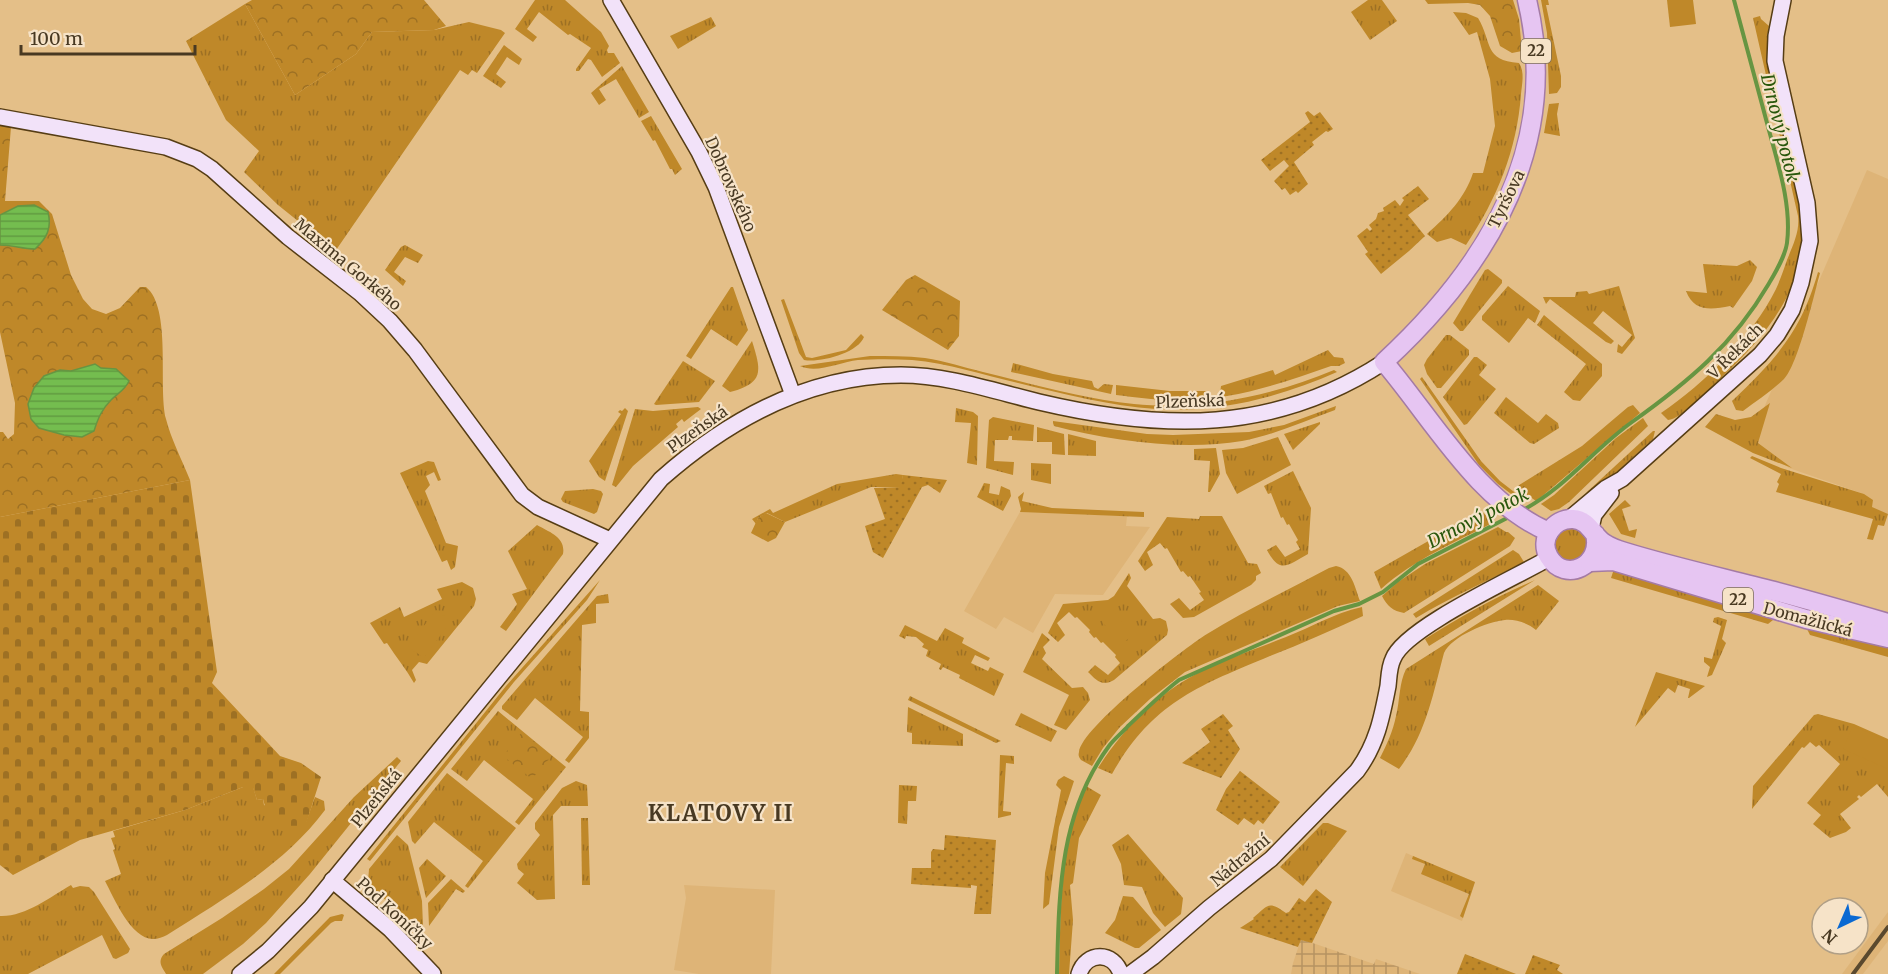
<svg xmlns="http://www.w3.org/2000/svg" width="1888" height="974" viewBox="0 0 1888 974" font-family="Merriweather,serif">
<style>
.built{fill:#deb477}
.industrial{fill:url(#industrial-grid)}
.grass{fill:url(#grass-tufts)}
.forest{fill:url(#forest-crowns)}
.cemetery{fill:url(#cemetery-stones)}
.garden{fill:url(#garden-dots)}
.pitch{fill:#bf8829}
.water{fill:url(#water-rules);stroke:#679542;stroke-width:1.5}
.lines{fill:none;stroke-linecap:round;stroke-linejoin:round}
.stream{stroke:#679542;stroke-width:4}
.secondary-casing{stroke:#563d14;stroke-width:18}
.primary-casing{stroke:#a47ba4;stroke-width:21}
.secondary{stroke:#f2e2f9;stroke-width:15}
.primary{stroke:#e6c5f2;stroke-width:18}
.rail{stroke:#5a492e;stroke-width:4}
.labels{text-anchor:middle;stroke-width:4.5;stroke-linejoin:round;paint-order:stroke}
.shield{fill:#f6e3c8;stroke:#7c6c54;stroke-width:1.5}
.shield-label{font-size:15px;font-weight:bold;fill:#483922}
.street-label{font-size:16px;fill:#483922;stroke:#f6e3c8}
.water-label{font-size:18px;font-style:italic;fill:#29570b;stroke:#f6e3c8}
.district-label{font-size:22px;font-weight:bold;letter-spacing:1.5px;fill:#483922;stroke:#f6e3c8}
</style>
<defs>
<pattern id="industrial-grid" width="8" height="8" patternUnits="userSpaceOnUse" patternTransform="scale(1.5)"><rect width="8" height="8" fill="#deb477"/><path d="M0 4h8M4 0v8" fill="none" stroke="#b69361"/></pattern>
<pattern id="grass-tufts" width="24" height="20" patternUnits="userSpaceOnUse" patternTransform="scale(1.5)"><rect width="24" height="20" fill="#bf8829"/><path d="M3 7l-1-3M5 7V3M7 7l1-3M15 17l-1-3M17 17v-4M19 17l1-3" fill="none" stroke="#9d7023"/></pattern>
<pattern id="forest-crowns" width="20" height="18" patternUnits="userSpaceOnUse" patternTransform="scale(1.5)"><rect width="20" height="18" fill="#bf8829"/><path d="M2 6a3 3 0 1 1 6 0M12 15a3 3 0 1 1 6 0" fill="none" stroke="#9d7023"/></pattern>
<pattern id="cemetery-stones" width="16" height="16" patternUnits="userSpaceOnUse" patternTransform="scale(1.5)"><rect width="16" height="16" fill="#bf8829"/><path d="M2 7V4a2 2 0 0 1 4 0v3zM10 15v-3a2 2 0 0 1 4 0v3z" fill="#9d7023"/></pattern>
<pattern id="garden-dots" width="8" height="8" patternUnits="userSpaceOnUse" patternTransform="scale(1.5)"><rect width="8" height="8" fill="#bf8829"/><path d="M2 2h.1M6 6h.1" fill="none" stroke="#9d7023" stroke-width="1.8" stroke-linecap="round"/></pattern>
<pattern id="water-rules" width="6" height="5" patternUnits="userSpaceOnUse" patternTransform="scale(1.5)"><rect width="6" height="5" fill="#74bd4f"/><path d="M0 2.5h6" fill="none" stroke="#619b41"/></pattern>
</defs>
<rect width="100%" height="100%" fill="#e4bf88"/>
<g class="built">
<polygon points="1867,170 1888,179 1888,515 1871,509 1861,493 1789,468 1750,440"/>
<polygon points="1020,512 1127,516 1126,526 1150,527 1103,595 1055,594 1033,633 1004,617 996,629 964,611"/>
<polygon points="1406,853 1475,882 1462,921 1391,891"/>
<polygon points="684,885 775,890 771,974 699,974 674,970 686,898"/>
<polygon points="1888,912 1888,941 1863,974 1842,974"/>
</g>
<polygon class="industrial" points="1301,939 1374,964 1376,959 1420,974 1291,974 1293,963"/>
<g class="grass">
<polygon points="535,0 565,0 601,32 609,46 607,50 608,53 614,53 620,63 602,77 591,60 588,59 579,71 576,71 576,69 591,48 570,34 568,35 539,12 527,29 537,37 533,42 515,29"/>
<polygon points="1368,0 1382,0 1397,21 1370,40 1351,12"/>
<polygon points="1541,0 1548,0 1549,5 1546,5 1561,76 1561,87 1557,93 1549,94 1547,33"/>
<polygon points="245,4 295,95 356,54 372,32 434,30 469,22 501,30 505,33 477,73 472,70 468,75 460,70 334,253 332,252 333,249 278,205 244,172 259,151 226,120 186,41"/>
<path d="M1453,12l13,1 12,5c15,25 5,42 41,45 6,9 3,21 2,31 -4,56 -24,105 -55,151l-15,-7 -14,4 -10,-8c20,-18 38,-36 46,-61h10l12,-47 -5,-47 -13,-47 -8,3z"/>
<path d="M1760,16l1,3 8,7c-6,26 5,55 10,81 10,42 24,86 24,130 -1,55 -41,103 -79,138 -11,10 -43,45 -56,45l-7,-7c44,-30 91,-76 115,-124 4,-9 8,-20 11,-29 6,-15 13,-29 11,-44l-45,-198z"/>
<polygon points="711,17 716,26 678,49 670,36"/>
<polygon points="504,45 522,59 519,65 507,57 496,74 506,82 501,88 483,76"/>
<polygon points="622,66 649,112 639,118 616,79 599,89 606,100 599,105 591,93"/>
<polygon points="1559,103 1557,114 1560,136 1544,133 1549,104"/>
<polygon points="651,116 682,169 675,175 672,169 670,169 655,140 653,141 641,121"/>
<polygon points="405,245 423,255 418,263 405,257 394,272 406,281 403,286 385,270 401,247"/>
<path d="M1750,260l7,7 -5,14 -19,27 -3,-2c-19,4 -36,6 -44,-15l21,2 -4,-29 34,2z"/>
<polygon points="1488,269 1502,280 1502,283 1463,331 1460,331 1453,323 1485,270"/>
<path d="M1818,272l2,1c-6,22 -22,92 -36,106 -12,12 -28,22 -41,32l-7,-1 -4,-9c44,-42 69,-69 86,-129z"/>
<polygon points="1508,286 1540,311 1535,323 1528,318 1509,343 1482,320 1482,316"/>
<polygon points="1619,286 1635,338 1622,354 1617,352 1618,344 1622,347 1632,335 1603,311 1593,323 1614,341 1611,344 1606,342 1550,299 1546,304 1543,297 1575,297 1576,292 1587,291 1589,294"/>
<polygon points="731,287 733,287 748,330 737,346 711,329 691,359 686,356"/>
<path d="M784,299l22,58 6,1 34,-8 15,-16 3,3c-6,16 -44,26 -60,23l-5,-7 -18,-53z"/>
<polygon points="1544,315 1602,364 1602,376 1580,401 1573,400 1564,392 1586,364 1537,325"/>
<polygon points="1446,335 1450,335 1469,350 1469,355 1441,388 1437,388 1427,374 1424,365 1427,359"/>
<path d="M752,341c9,29 13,42 -22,51l-8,-6z"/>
<path d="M1328,350l6,7 9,1 2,5 -6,3h-8c-51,18 -103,36 -159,34 -19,0 -37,-3 -56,-5v-10l54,6h36l4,6h5l5,-3 1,-8 52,-16 2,5z"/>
<path d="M870,356c18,0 37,0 55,2 20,3 38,9 58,14 49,12 100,27 151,32 69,7 137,-8 200,-34l3,2c-56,25 -118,41 -181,37 -46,-3 -92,-15 -138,-26 -35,-8 -70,-20 -106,-23 -18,-1 -37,-1 -54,0 -18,2 -41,14 -58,6z"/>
<polygon points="1474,357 1477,357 1487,365 1479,375 1496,389 1467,424 1464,425 1443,397"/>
<polygon points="683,361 715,381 699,402 656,405 654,404"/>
<polygon points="1013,363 1053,374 1092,381 1094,387 1098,389 1104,384 1113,385 1111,394 1011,372"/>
<polygon points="1422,377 1481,461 1500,481 1522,498 1519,500 1498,484 1479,465 1420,379"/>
<polygon points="1506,397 1538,423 1546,414 1558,423 1559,428 1534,444 1530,443 1494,413"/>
<polygon points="1770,403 1758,443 1792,468 1753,453 1705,427 1716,414 1735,420 1751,417"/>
<polygon points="1633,405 1640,413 1540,498 1536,501 1516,487 1582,446 1628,407"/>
<path d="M1336,406l-1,4c-30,11 -61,25 -93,31 -58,10 -131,0 -188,-15l-1,-3v-2l94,13 26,1 76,-3 35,-7z"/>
<polygon points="698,407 701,409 684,422 682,419 676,424 678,427 633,466 616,487 612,485 635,409 653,411"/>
<polygon points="625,408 628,411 605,481 599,477 589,461 621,414 618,412 620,410 622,411"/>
<polygon points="956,408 973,412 978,416 977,465 967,463 971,423 955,422"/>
<polygon points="993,417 1034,425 1033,441 1012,440 1012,436 1009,436 1008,440 995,440 994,461 1014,462 1013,475 986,468 989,420"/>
<polygon points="1643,418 1648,426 1569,502 1559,509 1551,511 1541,504 1554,495 1616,438"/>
<polygon points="1320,422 1320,424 1293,450 1284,434"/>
<polygon points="1037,427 1064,434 1065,455 1052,454 1052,442 1037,442"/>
<polygon points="1653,431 1655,431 1653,439 1587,499 1585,496 1587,492"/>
<polygon points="1068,434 1096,441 1096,456 1068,455"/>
<polygon points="1278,437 1291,465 1237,494 1226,473 1222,450 1243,448"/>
<polygon points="1216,448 1220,474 1210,492 1208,492 1210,461 1194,460 1194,449"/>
<polygon points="1752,456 1781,468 1864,494 1873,500 1872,507 1888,514 1884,526 1878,525 1873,540 1867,539 1873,519 1776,492 1779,484 1777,482 1781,474 1750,458"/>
<polygon points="428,461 434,462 441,480 438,481 434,472 426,476 430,485 425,491 446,543 458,546 455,567 451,570 447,560 442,562 441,560 400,473"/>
<polygon points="1031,463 1051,464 1051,484 1031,480"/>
<path d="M1293,471l18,37 -3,46c-20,11 -28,21 -41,-4l9,-5 9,12 15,-8 -4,-7 2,-2 -9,-16 -2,1 -4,-8 -2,1 -10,-25 -3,1 -4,-8z"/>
<polygon points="896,474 903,475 901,487 871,487 785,522 767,513 758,518 756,524 752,519 770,509 773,513 837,484"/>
<polygon points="984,483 990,484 989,493 999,495 1001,486 1010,490 1011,496 1003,511 977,497"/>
<polygon points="593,489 601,491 603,494 597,512 594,514 563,502 561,499 565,491"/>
<polygon points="1024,492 1022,501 1052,508 1144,512 1144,517 1020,512 1021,509 1018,497"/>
<polygon points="1625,500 1631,506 1622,509 1629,531 1637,529 1635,538 1621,534 1609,514"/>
<path d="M1481,511l13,11c-40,21 -79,37 -113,67l-7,-17z"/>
<polygon points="1200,516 1222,516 1248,563 1257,564 1261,573 1256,576 1256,580 1251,585 1194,617 1183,618 1170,604 1179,598 1190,610 1204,600 1199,593 1201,592 1190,576 1188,577 1183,571 1181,572 1167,548 1165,549 1160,543 1147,552 1153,565 1145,571 1138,561 1167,517 1199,519"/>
<path d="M537,525c12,7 29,12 26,29l-57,77 -6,-4 17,-23 -5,-10 15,-5 -19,-38z"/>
<path d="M1498,527l8,5h2l7,6 -5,8 -106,67c-11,-2 -17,-7 -22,-17l16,-14 27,-18z"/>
<circle cx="1571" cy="545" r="16"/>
<path d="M1513,550l6,4 5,8c-36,19 -73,35 -108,56l-3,-4z"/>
<path d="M1336,566c16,3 19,22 24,35l-22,5 -153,66 -35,27 -30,28 -17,21 -11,18 -11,-6c-2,-3 -3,-4 -2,-8 3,-25 104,-103 128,-118 39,-24 81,-44 122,-66z"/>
<polygon points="1615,566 1747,607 1773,620 1768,624 1611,578"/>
<path d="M1129,573l2,5 -4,8 26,33 7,-1 6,3 2,9 -1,5 -53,45c-12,7 -18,0 -26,-8l7,-7 13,10 12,-12 -5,-6 1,-2 -13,-13 -2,1 -5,-6 -2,1 -5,-6 1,-2 -13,-13 -2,1 -6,-6 -12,11 8,12 -7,7 -10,-9 15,-29 45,-4 6,-4z"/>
<polygon points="600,580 587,600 514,682 370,861 367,859 506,686"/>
<path d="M1535,580l-106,66 -4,-7c36,-23 71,-42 110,-59z"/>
<path d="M462,582l11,6 3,11 -2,7 -47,58 -8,-2 -7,8 4,10 -2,3c-8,-14 -18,-26 -27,-40l-3,1 -14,-21 30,-16 4,10 38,-18 -5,-10z"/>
<path d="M1538,585l21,16 -23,29c-8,-7 -21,-11 -31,-10 -18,2 -53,16 -61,33 -11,41 -18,81 -45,116l-19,-11c7,-14 13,-27 16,-42 4,-16 3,-33 10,-47z"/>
<polygon points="608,594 609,603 596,604 596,623 582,625 580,711 589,712 589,738 569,763 565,760 583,737 535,698 517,720 502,709 502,706 597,596"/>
<path d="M1362,607l1,9c-31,14 -62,28 -93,40 -72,30 -118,47 -158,118l-14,-6c24,-38 58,-73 98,-94 28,-15 60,-25 90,-37 28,-11 46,-23 76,-30z"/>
<polygon points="1718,617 1727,620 1722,639 1726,643 1712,675 1707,677 1710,667 1704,662 1704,657 1712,659 1721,626 1713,622 1714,618"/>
<polygon points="905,625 937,641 945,628 964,638 962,643 990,658 988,661 975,655 971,663 988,671 990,667 1004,674 994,696 959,678 960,675 943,667 941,670 939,669 941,664 926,656 928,650 922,647 924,644 916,637 906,636 905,639 899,636"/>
<polygon points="1825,628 1888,642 1888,657 1810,635 1807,629"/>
<polygon points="1042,633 1050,640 1043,647 1046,653 1042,659 1072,688 1083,687 1088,693 1090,700 1066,730 1054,725 1069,695 1023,672"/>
<polygon points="1656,672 1705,686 1689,698 1688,698 1690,689 1678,685 1675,693 1668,688 1635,727"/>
<polygon points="910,696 1001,741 996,743 908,700"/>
<polygon points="908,707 963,734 963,746 912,744 912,733 907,732"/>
<polygon points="498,711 566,767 519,825 515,822 533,799 484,760 467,781 451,769"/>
<polygon points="1021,713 1057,731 1051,742 1015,725"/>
<polygon points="1818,714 1854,724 1888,739 1888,797 1877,784 1861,797 1859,795 1857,797 1859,799 1840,814 1851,828 1846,832 1830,838 1813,824 1821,815 1807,803 1840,764 1819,745 1816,747 1810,742 1804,748 1802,747 1752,809 1753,786 1814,715"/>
<polygon points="1000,755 1014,756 1014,764 1006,763 1003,811 1011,812 1011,815 998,818"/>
<path d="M397,757l4,4 -91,113 -44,49 -23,21 -40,30h-37c-4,-7 -9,-12 -2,-20l58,-36 42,-29 25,-20 65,-72z"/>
<polygon points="447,773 516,828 468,888 465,886 483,861 434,822 415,844 412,841 408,822"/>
<polygon points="1064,776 1074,781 1059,827 1049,904 1043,909 1045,873 1061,790 1056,785 1058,780"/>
<polygon points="576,781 587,785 588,806 561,806 553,815 555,899 537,900 517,883 524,874 518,869 517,864 540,835 535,829 535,823 562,788"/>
<polygon points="899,785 917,786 916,801 908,801 907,824 898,823"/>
<path d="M1086,786l15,9 -22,43 -6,45 -3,2 3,35 -4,54h-10c2,-62 0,-130 27,-188z"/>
<path d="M243,787h10l4,13 6,-1 1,6 42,17 9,-25 9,4 1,9c-41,55 -102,89 -158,125 -4,2 -9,4 -14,4 -22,0 -39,-41 -48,-58l16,-7 -8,-24 2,-1 -4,-11 4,-1 -2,-6 72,-21z"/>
<polygon points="581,818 588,818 590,885 582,885"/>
<polygon points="1323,823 1328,823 1347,831 1303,886 1280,867"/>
<polygon points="1128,834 1183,898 1181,914 1165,927 1153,913 1142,887 1124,885 1121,864 1112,845"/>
<polygon points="397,835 408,845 422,901 423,926 412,931 388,902 373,890 368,882 369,869"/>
<polygon points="1413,856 1475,882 1463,918 1460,916 1469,894 1421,874 1425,864 1412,859"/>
<polygon points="427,859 446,876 426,898 419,868"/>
<polygon points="451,879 465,891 463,893 456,889 429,926 428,903"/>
<path d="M71,885l2,3 7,-2 9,1 5,5 36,57 -2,4 -12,6 -3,-1 -11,-23 -74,39h-28v-58c25,1 50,-19 71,-31z"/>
<polygon points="1123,896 1133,897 1161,930 1139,948 1135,948 1105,933 1115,920"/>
<polygon points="342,914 344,915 342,921 335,921 331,923 280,974 274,974 330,917"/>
</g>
<g class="forest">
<polygon points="252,0 424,0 446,26 434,30 372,32 356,54 295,95 245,4"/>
<polygon points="1425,0 1513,0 1519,19 1522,51 1512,53 1500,46 1490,16 1480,5 1468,3 1428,4"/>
<path d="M0,125l11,2 -6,74h34l13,13 19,61 12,24 9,10 14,5 14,-6 20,-21h6c26,21 12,99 20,132 5,20 16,41 24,61l-190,37v-85h3l5,7 6,-5 1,-31 -15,-71z"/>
<polygon points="915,275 960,301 959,336 948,350 882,310 906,280"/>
<polygon points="766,513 785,522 776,538 768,542 751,533 758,518"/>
<polygon points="522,732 551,756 532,779 503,756"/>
</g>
<path class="cemetery" d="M190,480l27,192 -5,11 68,73 21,7 20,14 -15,47c-21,6 -38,-3 -43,-25l-6,1 -4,-12 -10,-1 -58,23 -105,30 -67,35 -13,-10v-348z"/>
<g class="garden">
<polygon points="1308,111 1314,116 1320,112 1333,129 1328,132 1326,131 1312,142 1314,145 1294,162 1308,184 1298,193 1296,191 1290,195 1285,188 1282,190 1274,181 1289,166 1284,160 1270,171 1261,160 1310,122 1305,113"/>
<polygon points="1418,186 1429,199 1408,215 1425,236 1409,251 1381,274 1365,254 1368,252 1357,236 1367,228 1370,231 1372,229 1369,225 1376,219 1378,213 1384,211 1383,208 1395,200 1400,206 1404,200 1402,198"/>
<polygon points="903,475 947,480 940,493 928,485 922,487 883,558 873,552 865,526 885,519 874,488 900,487"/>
<polygon points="1223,714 1233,726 1228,730 1240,749 1221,778 1182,763 1210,742 1201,729"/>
<polygon points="1240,771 1280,802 1263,824 1258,820 1254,825 1244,818 1238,825 1216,810 1226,789"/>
<polygon points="945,835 996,840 991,914 974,914 977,886 971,885 971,888 911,884 912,868 931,868 931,852 933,849 944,850"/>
<path d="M1316,889l16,13 -20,41 -11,-3 -3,7 -58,-19 14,-9 -1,-1c15,-13 15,-18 33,-5l3,-1 10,-14 6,4z"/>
<polygon points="1465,954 1516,974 1457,974"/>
<polygon points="1533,955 1560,965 1557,970 1563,974 1525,974"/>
</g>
<g class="pitch">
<polygon points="1667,0 1693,0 1696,24 1670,27"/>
<polygon points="436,610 451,621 424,658 408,647"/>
<polygon points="1113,610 1132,636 1120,645 1101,620"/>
<polygon points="1853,726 1888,741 1888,769 1843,749"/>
</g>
<g class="water">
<path d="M34,205l14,7c4,16 -1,26 -13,37 -12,0 -23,-4 -35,-4v-30l18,-9z"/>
<path d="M95,364l6,4 15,1 13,12c-4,9 -11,12 -18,19 -9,9 -13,18 -17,31l-12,6 -18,-2 -25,-7 -8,-9 -3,-15 6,-16 10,-12 16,-6 11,1z"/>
</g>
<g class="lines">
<g class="stream">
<path d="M1523,510c42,-22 70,-60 109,-88 56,-40 101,-77 136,-137 7,-12 17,-28 19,-42 5,-39 -10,-82 -20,-120 -11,-41 -22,-82 -33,-123"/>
<path d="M1057,974c2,-81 2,-160 52,-228 5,-7 13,-13 19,-20 17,-16 33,-32 51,-46l155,-69 25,-7 24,-12 35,-28 93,-48"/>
</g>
<g class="secondary-casing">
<g id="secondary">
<polyline points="611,0 699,152 716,187 793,395"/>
<polyline points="0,117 166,147 197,159 212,169 288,237 360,293 390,321 415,350 522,495 538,507 610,540"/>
<polyline points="1569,519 1606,488 1622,479 1760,355 1777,335 1792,310 1801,283 1810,241 1807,203 1775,61 1776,36 1783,0"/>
<polyline points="1591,528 1594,515 1611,493"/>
<polyline points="332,880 390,929 433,974"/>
<path d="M240,974l28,-23 43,-44 350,-428c68,-60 147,-104 240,-104 46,0 93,16 138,27 123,29 235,32 345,-40"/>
<path d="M1079,974c7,-23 35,-23 42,0"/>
<path d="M1130,974l23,-17 56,-49 62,-49 86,-88c20,-27 25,-54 31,-85 1,-9 1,-19 5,-27 11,-31 124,-82 156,-101"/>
</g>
</g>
<g class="primary-casing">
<g id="primary">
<path d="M1527,0c35,146 -39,266 -143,362 48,56 94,140 165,170"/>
<path d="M1595,534c8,31 -30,50 -46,23 -11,-18 5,-39 24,-38 16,1 19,16 31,24 6,4 14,7 21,9 49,15 99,26 149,39 38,10 76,21 114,32"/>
<polyline points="1590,562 1613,561 1806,619 1888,638"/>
</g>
</g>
<use href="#secondary" class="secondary"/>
<use href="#primary" class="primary"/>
<polyline class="rail" points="1853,974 1888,927"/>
</g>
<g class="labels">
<g class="shield">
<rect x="1521" y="39" width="30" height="24" rx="4.5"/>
<rect x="1723" y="588" width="30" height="24" rx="4.5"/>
</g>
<g class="shield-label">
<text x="1536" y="56">22</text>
<text x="1738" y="605">22</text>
</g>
<g class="street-label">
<text transform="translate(731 184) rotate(66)" y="6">Dobrovského</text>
<text transform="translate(1506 199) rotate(-64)" y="6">Tyršova</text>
<text transform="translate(348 264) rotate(40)" y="6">Maxima Gorkého</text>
<text transform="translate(1735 351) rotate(-45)" y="6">V Řekách</text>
<text transform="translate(1190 401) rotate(-2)" y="6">Plzeňská</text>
<text transform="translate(697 429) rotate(-35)" y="6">Plzeňská</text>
<text transform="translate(1808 619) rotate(15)" y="6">Domažlická</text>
<text transform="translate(376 798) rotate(-51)" y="6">Plzeňská</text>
<text transform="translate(1240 860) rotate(-40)" y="6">Nádražní</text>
<text transform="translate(395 913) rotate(43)" y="6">Pod Koníčky</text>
</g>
<g class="water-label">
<text transform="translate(1780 128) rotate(76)" y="6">Drnový potok</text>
<text transform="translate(1478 518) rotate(-27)" y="6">Drnový potok</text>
</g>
<g class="district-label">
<text x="721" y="821">KLATOVY II</text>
</g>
</g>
<g transform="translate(1840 926) rotate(224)"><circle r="28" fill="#f6e3c8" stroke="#b09f86" stroke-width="1.5"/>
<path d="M0-4.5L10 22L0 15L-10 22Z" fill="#0a69d2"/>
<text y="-9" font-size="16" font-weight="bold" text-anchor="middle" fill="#483922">N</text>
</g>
<path d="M21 45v9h174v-9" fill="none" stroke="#483922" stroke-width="3"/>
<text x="30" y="45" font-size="18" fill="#483922" stroke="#f6e3c8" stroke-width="4.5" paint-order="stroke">100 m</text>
</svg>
